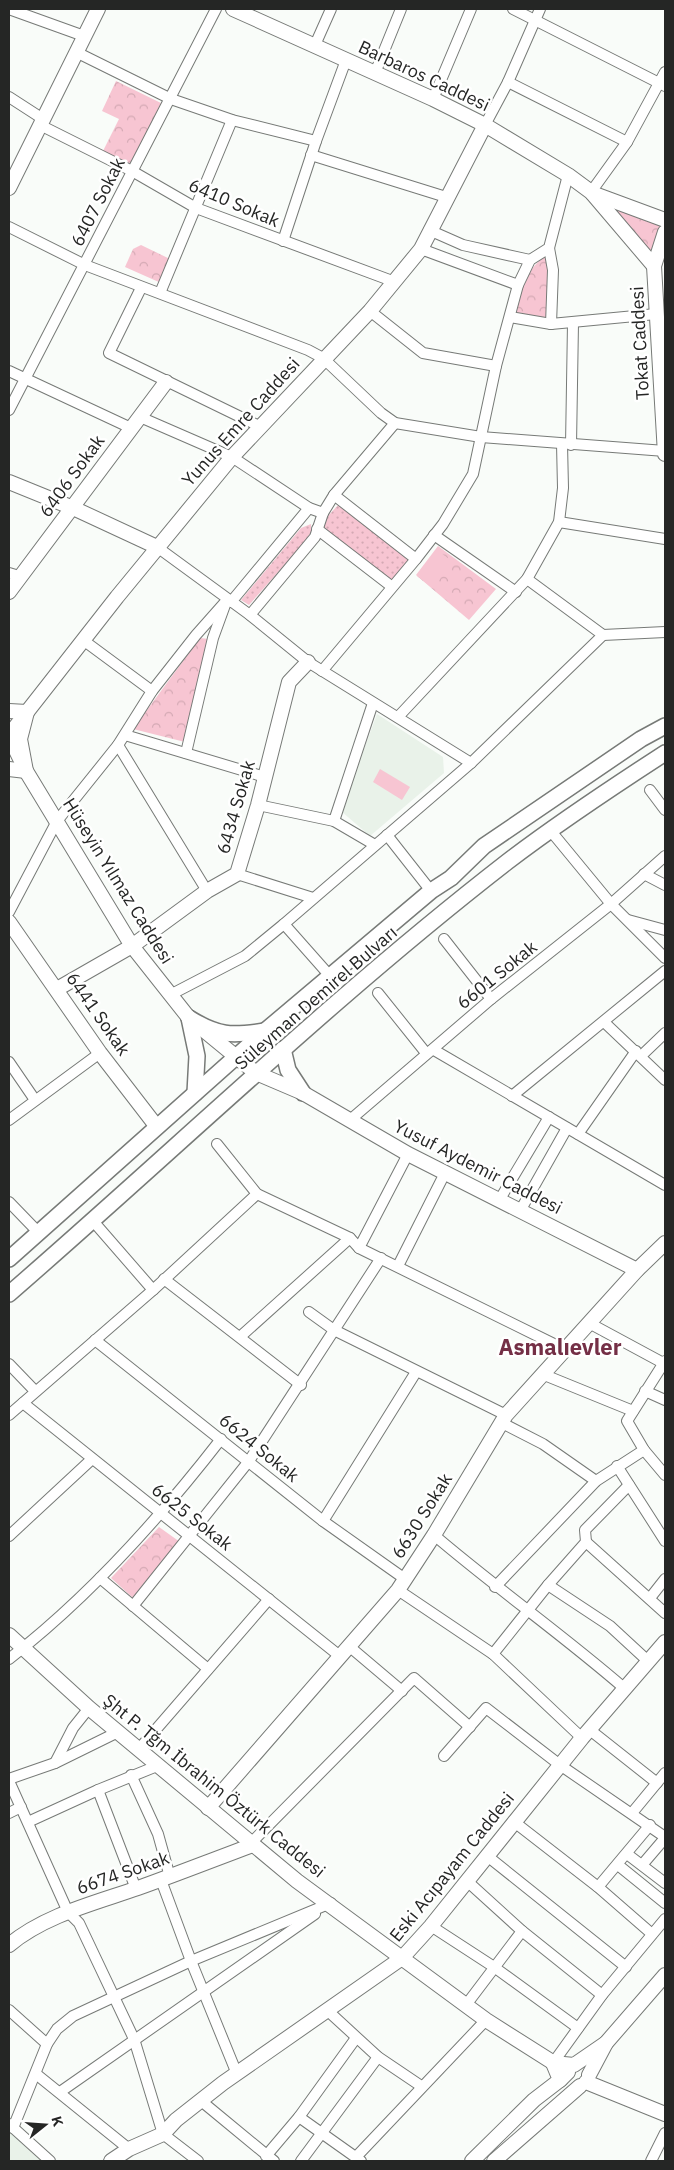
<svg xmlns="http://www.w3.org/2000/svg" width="674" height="2170" viewBox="0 0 674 2170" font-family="'IBM Plex Sans',sans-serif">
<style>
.built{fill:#e9f2e9}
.grass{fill:url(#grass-dots)}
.park{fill:url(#park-crowns)}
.pitch{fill:#f7c5d2}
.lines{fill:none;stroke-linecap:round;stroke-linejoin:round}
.street-casing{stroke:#777a77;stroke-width:12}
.secondary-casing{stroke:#777a77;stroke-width:16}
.primary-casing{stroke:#777a77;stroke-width:18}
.street{stroke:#fff;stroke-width:10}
.secondary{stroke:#fff;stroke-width:14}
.primary{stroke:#fff;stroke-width:15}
.labels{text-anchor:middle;stroke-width:5;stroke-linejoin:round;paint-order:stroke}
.street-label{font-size:18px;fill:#252625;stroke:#fff}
.district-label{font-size:22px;font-weight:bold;fill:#742f46;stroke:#fff}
</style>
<defs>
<pattern id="grass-dots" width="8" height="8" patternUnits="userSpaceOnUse" patternTransform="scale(1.25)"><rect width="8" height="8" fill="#f7c5d2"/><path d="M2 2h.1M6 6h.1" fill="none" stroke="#d4a9b4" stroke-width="1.8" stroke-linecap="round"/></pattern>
<pattern id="park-crowns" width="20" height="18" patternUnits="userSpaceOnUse" patternTransform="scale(1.25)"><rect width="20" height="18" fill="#f7c5d2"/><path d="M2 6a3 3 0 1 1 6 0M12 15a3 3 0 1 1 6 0" fill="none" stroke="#d4a9b4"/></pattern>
</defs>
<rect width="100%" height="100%" fill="#f9fcf9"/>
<g class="built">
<polygon points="377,714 443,757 444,773 370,836 341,811"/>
<polygon points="9,2124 50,2161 9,2161"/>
</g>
<g class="grass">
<polygon points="339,504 416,559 391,586 322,529 328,516"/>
<polygon points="311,524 311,535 249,605 241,600 301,528"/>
</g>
<g class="park">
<polygon points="116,81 161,103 131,164 103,151 119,119 102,111"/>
<polygon points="591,192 665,220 654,266"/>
<polygon points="141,245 172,260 161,283 125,267 133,249"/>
<path d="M547,254l3,17 -3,49 -31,-5c6,-27 8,-43 31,-61z"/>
<polygon points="438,546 496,589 469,620 416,575"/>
<polygon points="200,638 209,639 185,742 133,729"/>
<polygon points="159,1527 180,1542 133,1598 111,1578"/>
</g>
<g class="pitch">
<polygon points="437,550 453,562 433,588 417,576"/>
<polygon points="380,769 410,787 402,800 373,782"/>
</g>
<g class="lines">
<g class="street-casing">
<g id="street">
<polyline points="9,9 84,36"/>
<polyline points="513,9 665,86"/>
<polyline points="315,45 331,9"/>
<polyline points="76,52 171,99 232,120 316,141"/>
<polyline points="375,73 401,9"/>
<polyline points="508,82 627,142"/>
<polyline points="9,97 43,119"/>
<polyline points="433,99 471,9"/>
<polyline points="40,125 132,171 196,208 395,282"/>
<polyline points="485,125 508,82 540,9"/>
<polyline points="311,155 446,197"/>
<polyline points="591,192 627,142 665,72"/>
<polyline points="9,227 85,265 308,350 323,358 381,413 395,423 481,437 665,451"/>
<polyline points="429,230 463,245 530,260"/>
<polyline points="283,241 316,141 346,60"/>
<polyline points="549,248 553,270 551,324"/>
<polyline points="421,249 518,285"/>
<polyline points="141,288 109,353 259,426"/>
<polyline points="160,293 232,120"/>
<polyline points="370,311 423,353 496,366"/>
<polyline points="510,317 551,324 656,314"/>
<polyline points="9,371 131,428"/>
<polyline points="9,410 216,9"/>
<polyline points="140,417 232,457 309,508 323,513"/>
<polyline points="571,445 573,323"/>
<polyline points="334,495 416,559"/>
<polyline points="559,522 665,539"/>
<polyline points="317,529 391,586"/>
<polyline points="434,535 516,592"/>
<polyline points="157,547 250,615 308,662 471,763"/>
<polyline points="9,573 19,576"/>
<polyline points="527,579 603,635 665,632"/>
<polyline points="231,602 309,508"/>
<polyline points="250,615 315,537 323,513 334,495 395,423"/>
<polyline points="83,640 152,691"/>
<polyline points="322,671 416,559 443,524 473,474 496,366 518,285 530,260 549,248 568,175"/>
<polyline points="398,717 527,579 559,522 563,488 562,444"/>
<polyline points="125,735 265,777"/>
<polyline points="118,745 207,891"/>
<polyline points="186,753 213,638 225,605"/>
<polyline points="650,790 665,810"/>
<polyline points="258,805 334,821 375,845"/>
<polyline points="334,821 373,703"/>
<polyline points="550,830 611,904 665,958"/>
<polyline points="387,835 431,891"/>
<polyline points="237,874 313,898"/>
<polyline points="644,874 665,885"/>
<polyline points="9,912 57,821 118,745 152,691 196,635 227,600"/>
<polyline points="628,920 665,930"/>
<polyline points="284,924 330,976"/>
<polyline points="444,939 491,999"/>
<polyline points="378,993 426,1053"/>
<polyline points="170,995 245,956 284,924 471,763 603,635"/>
<polyline points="604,1022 665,1080"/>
<polyline points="434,1050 665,1185"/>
<polyline points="641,1056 665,1033"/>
<polyline points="9,1062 35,1100"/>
<polyline points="512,1096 665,971"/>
<polyline points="9,1120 100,1053"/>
<polyline points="350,1120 491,999 611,904 665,856"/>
<polyline points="578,1134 636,1051"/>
<polyline points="217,1144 257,1194 350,1238 359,1248 564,1349"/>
<polyline points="500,1199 549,1117"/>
<polyline points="9,1202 39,1233"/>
<polyline points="520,1211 567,1128"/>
<polyline points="93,1221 153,1290"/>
<polyline points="359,1248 408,1154"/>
<polyline points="398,1266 445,1173"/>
<polyline points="164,1279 301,1385"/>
<polyline points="309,1312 334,1330 506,1415"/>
<polyline points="589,1323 665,1364"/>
<polyline points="241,1336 350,1238"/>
<polyline points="95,1340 323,1521 405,1579"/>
<polyline points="665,1361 627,1421 644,1450 665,1475"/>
<polyline points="9,1364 35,1391"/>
<polyline points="542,1374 633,1411"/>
<polyline points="645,1391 665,1400"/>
<polyline points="23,1403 341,1657"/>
<polyline points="9,1415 153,1290 257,1194"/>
<polyline points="502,1423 543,1444 596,1481"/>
<polyline points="617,1466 665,1541"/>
<polyline points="323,1521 416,1372"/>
<path d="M434,1535c62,53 129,100 190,153"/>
<polyline points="9,1536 92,1459"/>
<polyline points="586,1542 665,1613"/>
<polyline points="100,1578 208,1669"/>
<polyline points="548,1585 610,1626 649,1662"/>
<polyline points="495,1587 596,1481 644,1450"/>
<polyline points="398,1590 493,1654 582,1738"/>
<polyline points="650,1598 665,1579"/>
<polyline points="133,1606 249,1461 381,1258"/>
<polyline points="350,1647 402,1691"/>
<polyline points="493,1654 548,1585 586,1542 585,1530 629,1485"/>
<path d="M9,1659c80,-62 150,-140 212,-220"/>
<polyline points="590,1730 657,1783"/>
<polyline points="139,1749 269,1599"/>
<polyline points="444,1756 486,1708 560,1765 665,1837"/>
<polyline points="55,1763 73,1728 89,1708"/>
<polyline points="131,1775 158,1834 170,1877"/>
<polyline points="9,1779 55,1763 118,1732"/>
<polyline points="9,1781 68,1912 79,1923 134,2039 163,2134 198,2161"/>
<polyline points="98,1790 136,1889"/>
<polyline points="9,1813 21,1807"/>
<polyline points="632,1813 665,1773"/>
<polyline points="513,1821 598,1887 652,1934"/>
<polyline points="28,1822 98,1790 157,1766"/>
<polyline points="251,1843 414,1678 470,1727"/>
<polyline points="627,1854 665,1883"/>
<polyline points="486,1855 626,1967"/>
<polyline points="618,1865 665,1903"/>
<polyline points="642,1865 665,1838"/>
<polyline points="161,1880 191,1961 237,2074"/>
<polyline points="467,1881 522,1931 602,1995"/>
<polyline points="598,1887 650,1825"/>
<polyline points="431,1926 494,1967 578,2028"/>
<polyline points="466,2005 522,1931"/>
<polyline points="9,2010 47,2044"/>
<polyline points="328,2011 378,2057 421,2086"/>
<polyline points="553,2063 602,1995 665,1919"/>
<polyline points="36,2074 129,2149"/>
<polyline points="60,2092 315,1914"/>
<polyline points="200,2100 274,2161"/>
<polyline points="299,2117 361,2161"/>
<polyline points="9,2124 50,2161"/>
<polyline points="13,2128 47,2044 57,2029 73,2016 191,1961 331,1903"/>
<polyline points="266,2156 299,2117 356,2038"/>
<polyline points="356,2157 486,2020"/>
<polyline points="301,2161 378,2057"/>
<polyline points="651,2161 665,2133"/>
</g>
</g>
<g class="secondary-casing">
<g id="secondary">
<polyline points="233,9 433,99 485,125 568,175 591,192 654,266"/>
<polyline points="9,188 98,9"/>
<polyline points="592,193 665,220"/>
<polyline points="665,232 654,266 665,454"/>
<polyline points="9,482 73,508 157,547"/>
<polyline points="9,592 166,382"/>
<polyline points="9,711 27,712 20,739 26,771 9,769"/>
<polyline points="9,735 117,597 232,457 370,311 421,249 485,125"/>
<polyline points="9,736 26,771 132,946 189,1018 256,1073 303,1093 408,1154 637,1270"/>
<polyline points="9,922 100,1053 157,1127"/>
<polyline points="57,989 132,946 207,891 237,874 258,805 289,682 308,662"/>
<polyline points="9,1635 89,1708 297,1881 486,2020 568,2072 560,2080"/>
<polyline points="208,1808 398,1590 434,1535 506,1415 637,1270 665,1243"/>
<path d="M9,1945c36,-30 86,-42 129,-57 39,-14 77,-29 115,-43"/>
<polyline points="589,2075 606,2043 665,1975"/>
<polyline points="586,2082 665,2114"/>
<polyline points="111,2161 129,2149 163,2134 176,2120 223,2083 402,1958 431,1926 582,1738 665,1642"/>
<polyline points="472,2161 534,2100 560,2080 553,2063 574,2065 606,2043"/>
<polyline points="494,2161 580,2086"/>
</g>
</g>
<g class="primary-casing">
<g id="primary">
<path d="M189,1018c29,18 42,18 76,13"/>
<polyline points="189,1018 197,1056 195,1093"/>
<polyline points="283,1049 288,1070 303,1093"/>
<polyline points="9,1259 265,1031 431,891 451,878 484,846 641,739 665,726"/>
<path d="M9,1294c166,-144 324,-297 498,-432 51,-39 104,-74 158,-109"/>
</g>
</g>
<use href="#street" class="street"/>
<use href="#secondary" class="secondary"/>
<use href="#primary" class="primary"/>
</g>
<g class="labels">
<g class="street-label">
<text transform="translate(424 76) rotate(25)" y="6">Barbaros Caddesi</text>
<text transform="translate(98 202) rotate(-63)" y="6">6407 Sokak</text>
<text transform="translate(234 203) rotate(23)" y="6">6410 Sokak</text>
<text transform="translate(640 343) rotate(-93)" y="6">Tokat Caddesi</text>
<text transform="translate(241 422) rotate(-48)" y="6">Yunus Emre Caddesi</text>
<text transform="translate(72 476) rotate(-54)" y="6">6406 Sokak</text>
<text transform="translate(236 807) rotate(-74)" y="6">6434 Sokak</text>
<text transform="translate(118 881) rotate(58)" y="6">Hüseyin Yılmaz Caddesi</text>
<text transform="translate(497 975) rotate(-39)" y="6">6601 Sokak</text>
<text transform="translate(316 998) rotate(-41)" y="6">Süleyman Demirel Bulvarı</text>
<text transform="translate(98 1014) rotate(55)" y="6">6441 Sokak</text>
<text transform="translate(478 1167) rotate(27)" y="6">Yusuf Aydemir Caddesi</text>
<text transform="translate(259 1448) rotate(39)" y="6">6624 Sokak</text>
<text transform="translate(422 1516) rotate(-58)" y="6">6630 Sokak</text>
<text transform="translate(192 1517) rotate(38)" y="6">6625 Sokak</text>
<text transform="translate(214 1786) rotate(39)" y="6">Şht P. Tğm İbrahim Öztürk Caddesi</text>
<text transform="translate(452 1867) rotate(-51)" y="6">Eski Acıpayam Caddesi</text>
<text transform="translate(123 1873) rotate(-19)" y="6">6674 Sokak</text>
</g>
<g class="district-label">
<text x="560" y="1355">Asmalıevler</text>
</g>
</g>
<rect width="674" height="2170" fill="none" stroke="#252625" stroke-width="20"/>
<g transform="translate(45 2125) rotate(73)" stroke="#ffffff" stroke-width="4" paint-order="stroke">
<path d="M0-4L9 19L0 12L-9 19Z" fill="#252625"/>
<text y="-8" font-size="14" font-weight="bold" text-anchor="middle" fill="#252625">K</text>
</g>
</svg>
